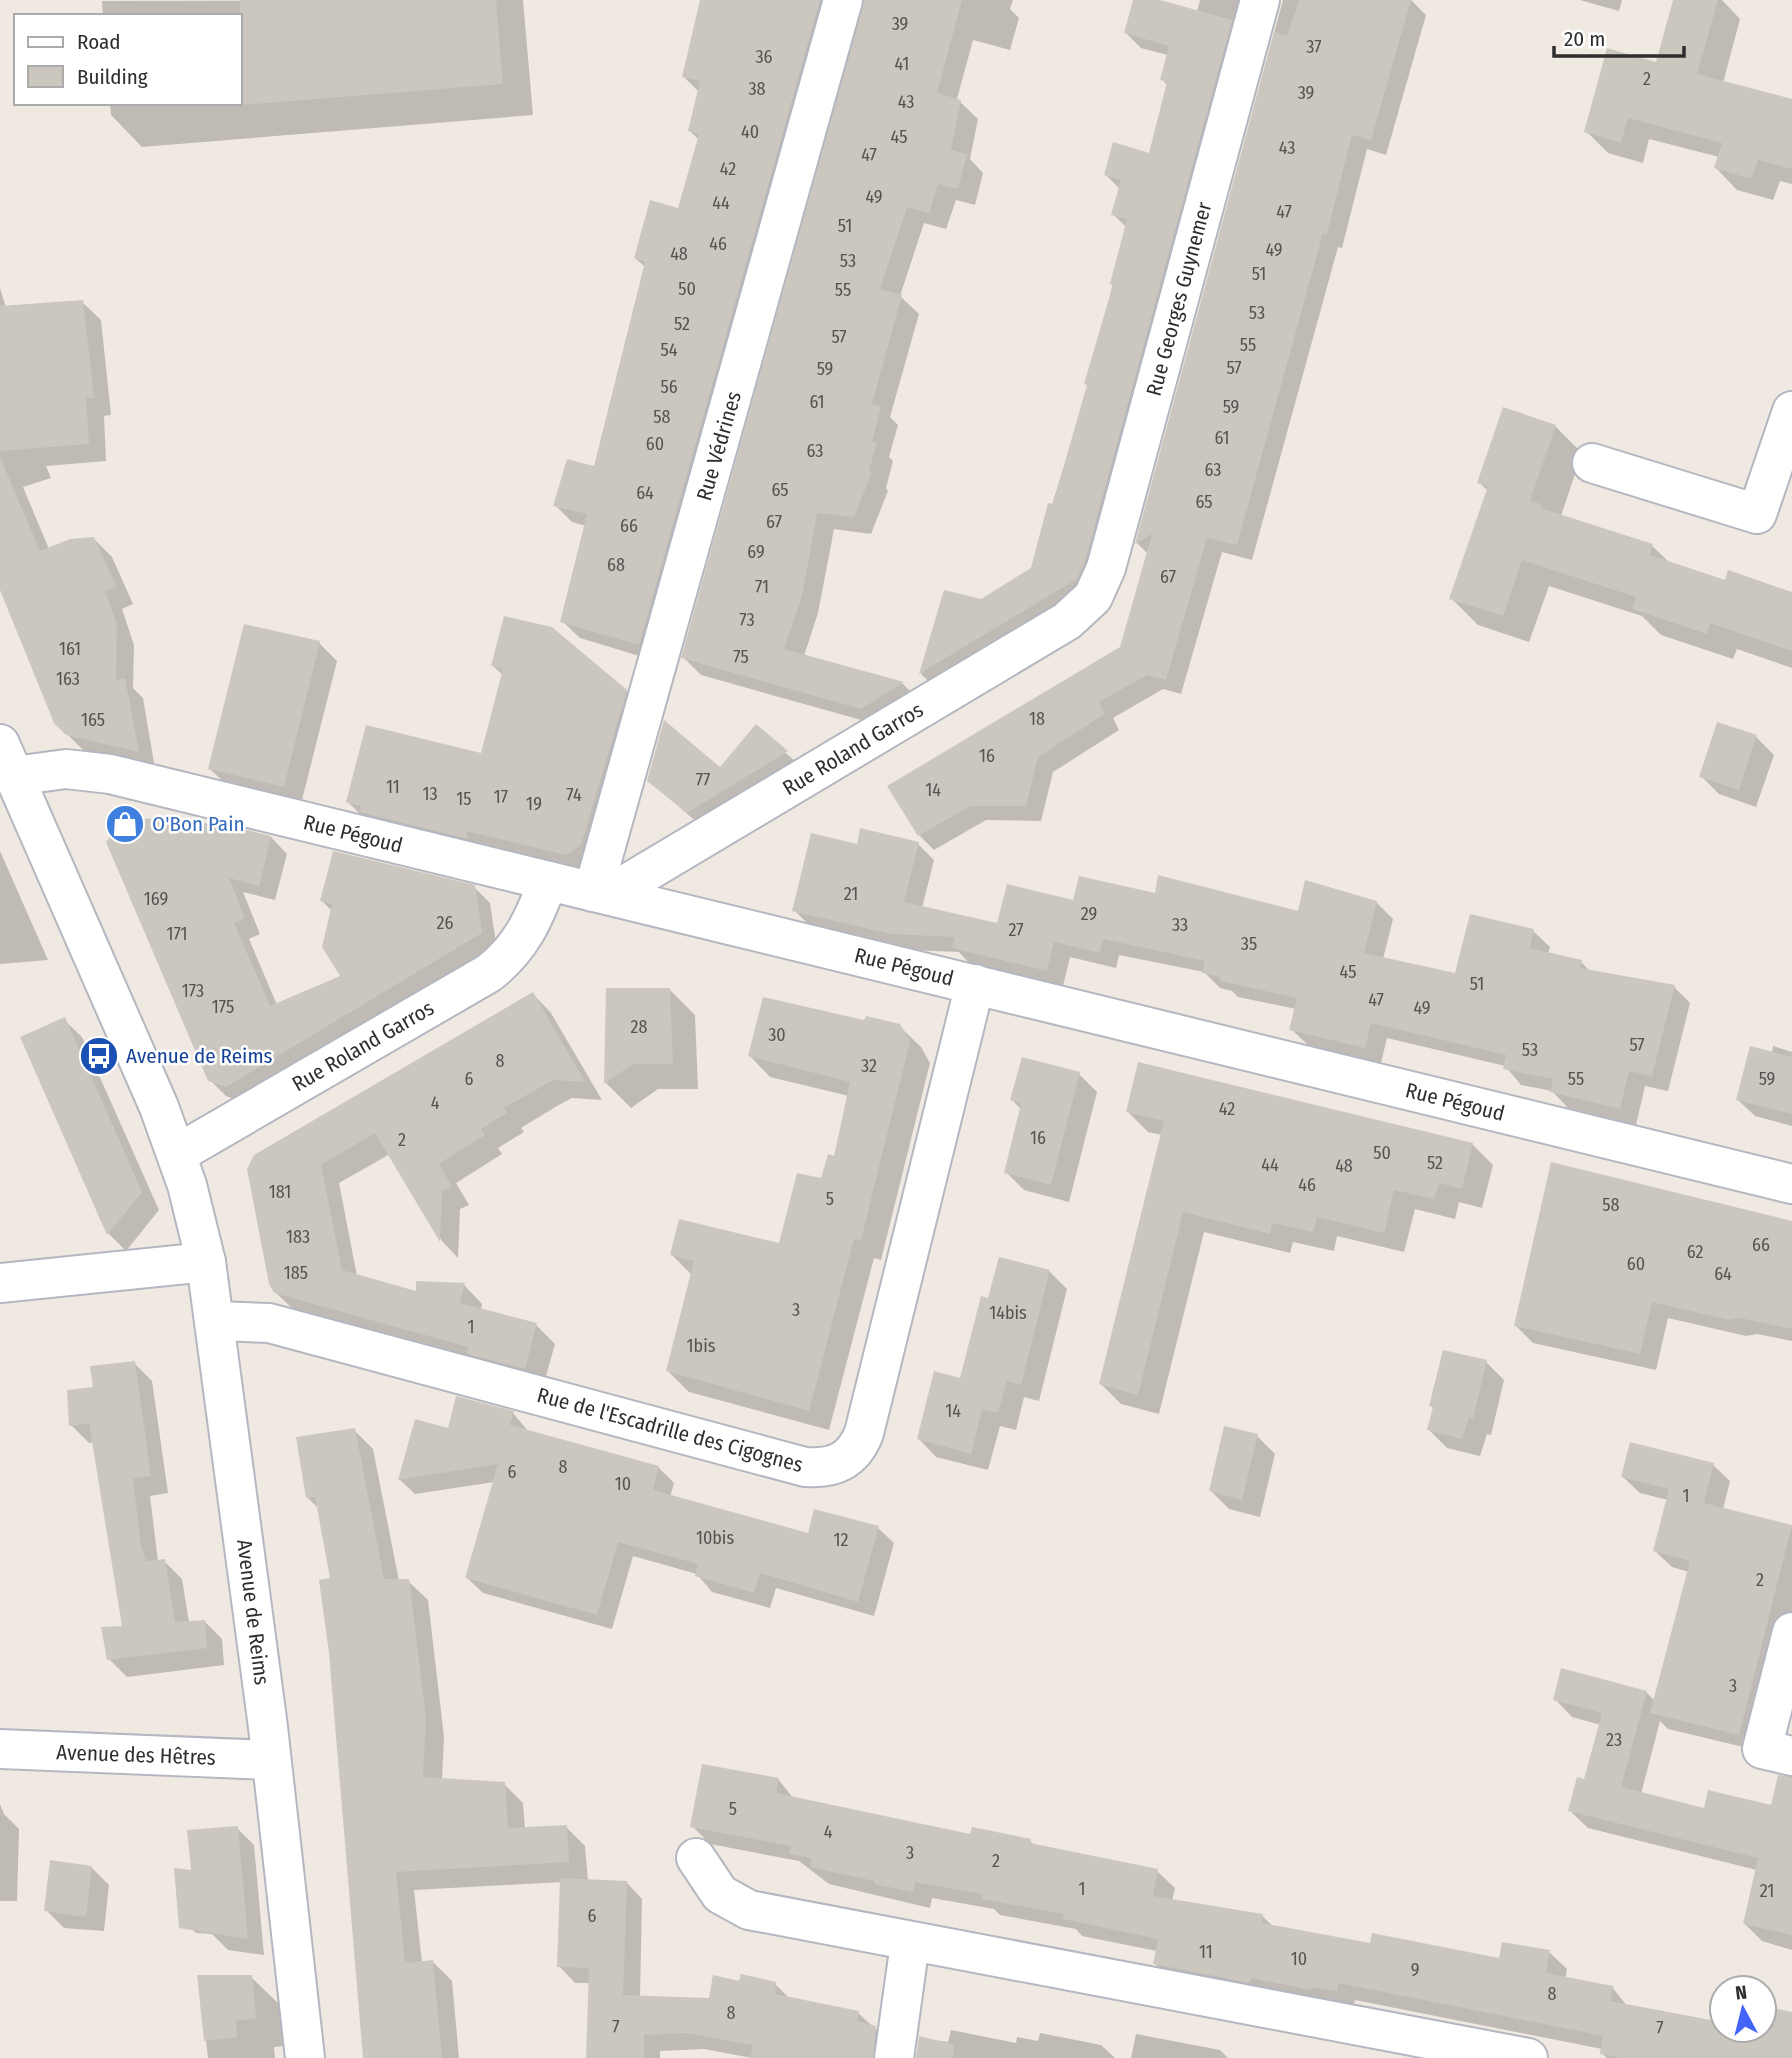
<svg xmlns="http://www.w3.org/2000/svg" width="1792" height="2058" viewBox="0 0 1792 2058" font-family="'Fira Sans Condensed',sans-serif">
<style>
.shadow{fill:#0003}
.building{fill:#cbc7bf}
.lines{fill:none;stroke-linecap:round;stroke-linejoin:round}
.minor-casing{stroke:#b4b7c1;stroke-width:42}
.minor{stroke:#fff;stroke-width:38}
.labels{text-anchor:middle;stroke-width:5;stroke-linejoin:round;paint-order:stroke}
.number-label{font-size:18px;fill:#555452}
.street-label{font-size:21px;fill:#2e2e2e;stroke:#fff}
.shop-label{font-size:21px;fill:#366cbe;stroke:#fff;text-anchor:start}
.transit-label{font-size:21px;fill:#164399;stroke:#fff;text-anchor:start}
</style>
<rect width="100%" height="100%" fill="#efe9e1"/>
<g class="shadow">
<polygon points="717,0 847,0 656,661 580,638 562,621 586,526 572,522 555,505 596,469 645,267 635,258 679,210 699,140 690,131 699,92 684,77"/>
<polygon points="866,0 1013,0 1010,9 1019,18 1010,50 973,40 957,99 978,119 970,159 983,173 975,205 956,200 946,229 924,223 900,296 919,314 890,417 898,425 889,457 893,461 886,488 888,491 871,534 834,529 818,613 804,656 903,684 919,700 879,725 701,675 683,657"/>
<polygon points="1135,0 1153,0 1197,12 1200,0 1259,0 1100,576 935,688 921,674 945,592 982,601 1032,569 1089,386 1126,227 1113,214 1120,189 1106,175 1151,155 1168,86 1162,79 1168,55 1141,48 1126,33"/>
<polygon points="1283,0 1411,0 1426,15 1386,155 1367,149 1342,248 1338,247 1252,560 1222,552 1181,694 1163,689 1113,718 1119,730 1053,772 1041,821 986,820 934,850 919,835 1121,648 1148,554 1137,543"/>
<polygon points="1580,0 1622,0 1619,11"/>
<polygon points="1675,0 1722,0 1740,19 1723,83 1792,101 1792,184 1780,181 1773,200 1737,190 1716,168 1719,157 1649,139 1643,163 1608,153 1586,131 1657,65"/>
<polygon points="102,1 523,0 533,115 142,147 111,115 110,103 240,103 240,16 103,16"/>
<polygon points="0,288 6,308 82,302 101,320 111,415 104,416 106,461 46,466 51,478 23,487 49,549 94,539 112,557 133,604 122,609 134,645 133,688 143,698 155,769 86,753 55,722 0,585"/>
<polygon points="1555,426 1582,453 1561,516 1652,546 1670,563 1726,583 1792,594 1792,668 1737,649 1733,659 1661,635 1642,616 1549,586 1529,642 1478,625 1451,598 1488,491 1479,482"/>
<polygon points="319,643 337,661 301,804 228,786 210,769"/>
<polygon points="493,666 626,691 643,709 584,871 365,819 348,802 482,755 503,675"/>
<polygon points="756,727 804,769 706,830 649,781 720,770"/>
<polygon points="1756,737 1774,755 1756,807 1719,794 1701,776"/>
<polygon points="271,837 287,854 275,900 243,892 260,934 249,939 277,1005 343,977 332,911 322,901 474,887 490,903 497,950 243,1102 226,1096 210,1080 108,842"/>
<polygon points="918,844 934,860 922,908 999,925 1074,902 1156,896 1299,913 1376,902 1393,919 1383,959 1457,975 1533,931 1550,947 1548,954 1581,962 1591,972 1674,987 1690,1003 1668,1091 1645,1086 1636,1125 1568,1108 1552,1091 1521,1085 1505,1066 1387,1038 1381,1063 1308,1045 1291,1029 1296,1009 1238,997 1232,991 1220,988 1204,972 1119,955 1116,968 1070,957 1063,986 970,964 959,952 909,950 810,926 794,910 858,846"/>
<polygon points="0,851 48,960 0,964"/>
<polygon points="608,990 670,990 695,1015 698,1089 658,1089 631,1108 606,1083"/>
<polygon points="533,994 551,1013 602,1100 572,1098 557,1106 521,1128 524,1132 498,1148 502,1154 456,1183 469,1205 460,1209 458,1258 442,1241 390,1154 339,1183 357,1276 418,1294 464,1285 482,1304 481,1310 536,1325 555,1344 543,1387 295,1311 275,1292 249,1170"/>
<polygon points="64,1020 82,1037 159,1210 126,1251 109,1234 23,1038"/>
<polygon points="866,1022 899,1026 921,1047 930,1063 881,1260 874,1258 829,1430 689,1392 668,1371 692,1275 672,1255 780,1245 835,1158 849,1096 770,1077 750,1056"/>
<polygon points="1773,1046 1792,1052 1792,1126 1755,1116 1738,1100 1772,1054"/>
<polygon points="1079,1074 1097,1092 1069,1202 1024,1190 1006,1172 1022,1110 1012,1100"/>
<polygon points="1128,1112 1472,1144 1493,1165 1482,1208 1459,1202 1455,1219 1415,1209 1404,1252 1337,1236 1334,1251 1293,1242 1290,1253 1204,1232 1159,1414 1121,1404 1101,1384 1162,1135 1148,1132"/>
<polygon points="1792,1225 1792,1341 1757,1334 1746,1336 1668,1318 1656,1370 1533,1343 1516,1326"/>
<polygon points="1049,1271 1067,1289 1039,1401 1024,1397 1016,1430 1000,1426 988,1470 936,1457 919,1439 962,1380 989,1300"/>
<polygon points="1486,1362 1504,1380 1491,1435 1487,1434 1480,1456 1447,1448 1429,1430 1434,1409 1431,1406"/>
<polygon points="134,1363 152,1381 168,1493 150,1496 158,1561 164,1561 182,1579 189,1622 204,1621 222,1639 224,1665 127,1677 109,1659 124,1627 94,1442 89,1443 71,1425 94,1388"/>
<polygon points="513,1413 528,1431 658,1467 674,1483 670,1497 809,1535 878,1528 894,1543 874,1616 776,1588 770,1608 712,1592 697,1574 633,1556 612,1629 483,1593 467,1578 494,1482 415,1494 399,1479 450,1430"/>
<polygon points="354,1430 373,1449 399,1581 408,1581 428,1600 444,1737 442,1780 504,1784 523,1803 525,1829 566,1827 585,1846 588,1881 626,1882 642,1899 640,1998 710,2000 740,1983 775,1984 790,1999 858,2013 892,2044 891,2058 752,2058 704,2049 660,2051 660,2058 588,2058 590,1983 575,1983 559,1966 562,1882 414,1890 422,1963 433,1962 452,1981 459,2058 364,2058 332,1579 319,1509 307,1497"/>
<polygon points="1257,1436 1275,1454 1260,1517 1229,1509 1211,1491"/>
<polygon points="1713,1465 1730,1481 1723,1509 1792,1527 1792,1634 1756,1750 1668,1729 1660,1721 1641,1794 1705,1810 1792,1818 1792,1950 1762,1941 1744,1923 1757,1870 1588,1828 1570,1811 1586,1781 1601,1725 1572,1717 1555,1699 1646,1692 1655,1701 1689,1572 1672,1567 1655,1551 1668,1500 1640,1493 1623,1477"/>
<polygon points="778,1779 794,1799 972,1836 1030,1841 1035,1846 1157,1871 1175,1888 1172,1901 1262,1916 1274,1927 1371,1945 1500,1960 1549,1952 1567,1969 1565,1979 1612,1987 1628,2007 1718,2023 1722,2004 1722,2030 1764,2030 1764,2008 1792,2013 1792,2058 1607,2058 1602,2053 1602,2049 1355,2000 1353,2007 1172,1981 1155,1964 1157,1951 1082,1936 1076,1929 1000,1915 994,1909 932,1898 930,1908 829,1884 799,1861 710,1844 692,1826"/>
<polygon points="0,1804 4,1814 19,1829 17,1901 0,1901"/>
<polygon points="237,1828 254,1845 264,1955 228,1950 212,1934 196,1933 179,1916 193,1872"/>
<polygon points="91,1867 109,1885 104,1931 64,1928 46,1910"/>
<polygon points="199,1977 251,1977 280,2005 284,2046 274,2047 275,2058 208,2058"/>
<polygon points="951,2030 1016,2043 1017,2037 1038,2041 1040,2033 1101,2045 1115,2058 916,2058 920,2038 948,2042"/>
<polygon points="1136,2034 1220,2050 1228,2058 1131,2058"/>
</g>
<g class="building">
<polygon points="240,0 496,0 503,84 240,105"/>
<polygon points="700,0 820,0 639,645 560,622 587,514 553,506 567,459 594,466 645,262 634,258 650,200 678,208 699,134 688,131 700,81 682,77"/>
<polygon points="864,0 962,0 937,93 961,100 951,150 967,154 958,189 938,184 929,213 907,207 880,289 902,295 872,404 881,406 872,442 877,442 869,471 872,472 854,517 817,513 802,596 784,649 904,682 861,709 681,658"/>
<polygon points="1133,0 1160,0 1232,20 1085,561 1077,579 919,674 944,590 981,599 1031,568 1048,503 1053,504 1087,385 1084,384 1113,285 1110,284 1127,219 1111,215 1121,180 1104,175 1113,142 1149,153 1167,82 1160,80 1169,46 1124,33"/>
<polygon points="1299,0 1411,0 1371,140 1352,135 1327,234 1323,233 1237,545 1207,538 1166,680 1147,675 1099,702 1105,714 1038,757 1026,806 970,806 918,836 887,786 1120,647 1152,534 1135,544 1274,32 1287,36"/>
<polygon points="1673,0 1718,0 1697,74 1792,99 1792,169 1758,160 1751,179 1714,168 1722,143 1628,118 1621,143 1584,132 1607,48 1656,62"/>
<polygon points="83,300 94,398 86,398 89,444 0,451 0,306"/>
<polygon points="1503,407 1556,425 1530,501 1541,504 1540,508 1653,544 1650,555 1725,580 1728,570 1792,592 1792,651 1710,623 1707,634 1632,609 1636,597 1522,560 1503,616 1449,599 1488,486 1477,483"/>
<polygon points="0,457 40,551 70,539 94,537 116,586 105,591 117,625 116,680 125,678 139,752 66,735 54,723 0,590"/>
<polygon points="504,616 552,627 627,690 581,845 566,855 466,831 468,839 360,812 361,806 346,802 366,725 481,753 503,669 491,666"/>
<polygon points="244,624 320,641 284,787 208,769"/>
<polygon points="664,720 720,767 756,724 788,751 687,813 647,781"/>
<polygon points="1717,722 1757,735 1739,790 1699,777"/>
<polygon points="126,817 228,825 271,836 259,886 229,878 245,918 234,923 270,1006 340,976 322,947 332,904 320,901 333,851 475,885 482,933 226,1087 208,1081 106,842"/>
<polygon points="860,828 919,842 904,902 997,923 1007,884 1073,900 1079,876 1155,893 1158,875 1298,911 1305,880 1377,901 1364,953 1455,973 1470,914 1534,929 1530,948 1582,960 1580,968 1675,985 1652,1076 1629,1071 1620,1109 1550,1092 1553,1079 1503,1069 1506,1055 1371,1023 1365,1048 1289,1030 1297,998 1220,981 1220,977 1202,973 1205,961 1103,939 1100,953 1054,942 1047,971 952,948 955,937 891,934 792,911 811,833 857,844"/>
<polygon points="606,988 670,988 673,1064 633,1064 604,1084"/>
<polygon points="533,992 585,1082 553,1080 504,1108 507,1113 481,1129 485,1135 439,1164 452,1186 442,1191 440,1242 375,1133 321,1165 342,1270 416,1291 416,1281 465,1283 460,1303 537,1323 525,1369 467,1354 468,1347 274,1293 269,1284 247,1169 254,1155"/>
<polygon points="763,997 864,1020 866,1016 900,1024 910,1041 861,1240 854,1239 809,1411 666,1371 694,1261 670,1255 679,1219 779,1243 797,1173 821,1178 828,1154 834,1156 850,1082 748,1056"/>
<polygon points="65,1017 142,1192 107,1235 20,1037"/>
<polygon points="1750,1046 1792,1057 1792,1114 1736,1100"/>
<polygon points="1022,1057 1080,1072 1051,1185 1004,1173 1021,1104 1010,1100"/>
<polygon points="1138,1062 1473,1143 1462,1189 1439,1183 1434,1199 1394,1190 1384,1233 1317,1217 1313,1232 1272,1223 1270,1234 1183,1212 1138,1395 1099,1384 1164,1121 1126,1112"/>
<polygon points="1551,1162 1792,1221 1792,1329 1740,1318 1729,1320 1652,1302 1640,1354 1514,1326"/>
<polygon points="999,1257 1050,1270 1021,1385 1007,1381 998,1413 982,1409 971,1454 917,1439 934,1371 960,1378 981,1296 988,1298"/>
<polygon points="1443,1350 1487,1360 1473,1419 1469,1417 1462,1439 1427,1430 1433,1407 1429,1406"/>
<polygon points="135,1361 151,1476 133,1479 141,1546 146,1561 165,1559 175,1622 205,1620 207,1648 107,1660 101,1627 122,1626 89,1423 69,1426 67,1390 93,1387 90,1366"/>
<polygon points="456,1396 514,1411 510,1425 659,1466 653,1490 808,1533 814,1509 879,1526 858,1602 760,1573 754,1593 695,1576 698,1564 618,1542 597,1615 465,1578 498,1464 398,1480 415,1419 448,1428"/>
<polygon points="1224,1426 1258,1434 1242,1500 1209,1491"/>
<polygon points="355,1428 384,1579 409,1579 426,1717 423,1777 505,1782 508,1828 567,1825 569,1862 396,1872 405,1963 433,1960 442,2058 363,2058 329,1653 319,1580 330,1578 315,1497 306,1498 296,1437"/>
<polygon points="1630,1442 1714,1463 1704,1503 1792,1525 1739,1735 1650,1713 1690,1561 1653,1551 1669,1489 1621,1477"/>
<polygon points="1561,1668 1647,1691 1621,1787 1704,1808 1708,1790 1771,1805 1778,1775 1792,1777 1792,1935 1743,1924 1758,1858 1568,1811 1577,1777 1584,1779 1602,1713 1553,1700"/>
<polygon points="702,1764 779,1778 776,1793 970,1834 972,1827 1031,1839 1030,1843 1158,1869 1153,1896 1263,1914 1262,1923 1370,1943 1372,1933 1499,1958 1502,1942 1550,1950 1546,1973 1613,1986 1610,2001 1716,2021 1722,1998 1722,2030 1764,2030 1764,2006 1792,2012 1792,2058 1622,2058 1600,2054 1603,2036 1338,1983 1337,1991 1312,1987 1311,1990 1251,1978 1250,1983 1153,1964 1158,1939 1063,1919 1064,1914 981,1899 982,1894 915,1882 913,1892 874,1884 874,1881 810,1867 812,1858 789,1854 791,1846 690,1827"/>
<polygon points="238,1826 248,1939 179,1928 174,1868 191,1870 187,1830"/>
<polygon points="50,1860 92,1866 86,1917 44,1911"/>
<polygon points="560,1878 627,1881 623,1995 709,1998 713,1975 739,1981 741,1974 776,1982 775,1994 859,2011 857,2021 876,2026 873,2058 750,2058 753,2045 686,2033 644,2035 644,2058 586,2058 589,1968 557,1967"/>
<polygon points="197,1975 252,1975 256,2018 236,2021 237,2037 204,2041"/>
<polygon points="919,2036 954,2045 953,2058 916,2058"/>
</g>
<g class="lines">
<g class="minor-casing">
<g id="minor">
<polyline points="1592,463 1757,514 1792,411"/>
<polyline points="0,744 159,1107 187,1185 206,1262 268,1727 305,2058"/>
<polyline points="14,776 66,769 110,774 1792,1184"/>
<polyline points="593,892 843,0"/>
<polyline points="608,895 1067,621 1093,597 1106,568 1260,0"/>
<path d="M177,1154l312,-181c32,-25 45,-54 59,-92"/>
<polyline points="0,1283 206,1262"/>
<path d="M216,1321l53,2 536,144c29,2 48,-6 59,-34l111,-449"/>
<polyline points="1792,1632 1762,1749 1792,1756"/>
<polyline points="0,1749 271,1760"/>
<polyline points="696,1858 720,1894 749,1910 1528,2058"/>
<polyline points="894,2058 910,1943"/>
</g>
</g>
<use href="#minor" class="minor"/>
</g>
<defs>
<g id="shop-disc" transform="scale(2.0125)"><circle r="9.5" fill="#3f7fe0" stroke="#fff"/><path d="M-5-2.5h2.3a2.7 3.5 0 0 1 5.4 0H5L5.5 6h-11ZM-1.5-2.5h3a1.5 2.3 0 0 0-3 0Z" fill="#fff"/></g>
<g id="bus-disc" transform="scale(2.0125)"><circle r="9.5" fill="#1a4fb4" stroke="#fff"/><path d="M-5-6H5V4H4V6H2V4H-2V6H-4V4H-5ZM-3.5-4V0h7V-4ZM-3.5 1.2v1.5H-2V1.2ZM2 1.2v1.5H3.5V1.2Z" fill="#fff"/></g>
</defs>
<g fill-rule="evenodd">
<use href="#shop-disc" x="125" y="824"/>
<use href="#bus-disc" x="99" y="1056"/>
</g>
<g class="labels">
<g class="number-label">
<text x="900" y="30">39</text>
<text x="1314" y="53">37</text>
<text x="764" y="63">36</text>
<text x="902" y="70">41</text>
<text x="1647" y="85">2</text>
<text x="757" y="95">38</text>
<text x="1306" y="99">39</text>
<text x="906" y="108">43</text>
<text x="750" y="138">40</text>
<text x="899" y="143">45</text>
<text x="1287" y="154">43</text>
<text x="869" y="161">47</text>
<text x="728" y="175">42</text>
<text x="874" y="203">49</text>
<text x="721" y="209">44</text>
<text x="1284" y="218">47</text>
<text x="845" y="232">51</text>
<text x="718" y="250">46</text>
<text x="1274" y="256">49</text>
<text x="679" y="260">48</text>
<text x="848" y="267">53</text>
<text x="1259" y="280">51</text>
<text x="687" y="295">50</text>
<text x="843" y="296">55</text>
<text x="1257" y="319">53</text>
<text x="682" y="330">52</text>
<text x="839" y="343">57</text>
<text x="1248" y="351">55</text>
<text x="669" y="356">54</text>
<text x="1234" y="374">57</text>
<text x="825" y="375">59</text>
<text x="669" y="393">56</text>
<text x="817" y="408">61</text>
<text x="1231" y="413">59</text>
<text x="662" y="423">58</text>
<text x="1222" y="444">61</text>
<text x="655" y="450">60</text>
<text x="815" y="457">63</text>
<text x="1213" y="476">63</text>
<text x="780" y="496">65</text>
<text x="645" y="499">64</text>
<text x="1204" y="508">65</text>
<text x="774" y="528">67</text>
<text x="629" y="532">66</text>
<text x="756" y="558">69</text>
<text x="616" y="571">68</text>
<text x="1168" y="583">67</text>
<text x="762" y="593">71</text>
<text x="747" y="626">73</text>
<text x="70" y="655">161</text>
<text x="741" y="663">75</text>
<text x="68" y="685">163</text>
<text x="1037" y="725">18</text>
<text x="93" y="726">165</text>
<text x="987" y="762">16</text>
<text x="703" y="786">77</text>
<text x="393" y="793">11</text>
<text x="933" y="796">14</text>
<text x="430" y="800">13</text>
<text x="574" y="801">74</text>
<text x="501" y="803">17</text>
<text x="464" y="805">15</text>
<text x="534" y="810">19</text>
<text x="851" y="900">21</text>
<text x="156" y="905">169</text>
<text x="1089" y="920">29</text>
<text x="445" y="929">26</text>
<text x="1180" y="931">33</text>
<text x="1016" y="936">27</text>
<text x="177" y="940">171</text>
<text x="1249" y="950">35</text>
<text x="1348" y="978">45</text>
<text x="1477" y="990">51</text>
<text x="193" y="997">173</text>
<text x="1376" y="1006">47</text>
<text x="223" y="1013">175</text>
<text x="1422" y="1014">49</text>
<text x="639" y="1033">28</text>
<text x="777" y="1041">30</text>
<text x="1637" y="1051">57</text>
<text x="1530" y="1056">53</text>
<text x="500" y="1067">8</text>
<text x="869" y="1072">32</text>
<text x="469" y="1085">6</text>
<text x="1576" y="1085">55</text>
<text x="1767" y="1085">59</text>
<text x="435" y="1109">4</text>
<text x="1227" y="1115">42</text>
<text x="1038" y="1144">16</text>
<text x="402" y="1146">2</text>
<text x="1382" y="1159">50</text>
<text x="1435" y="1169">52</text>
<text x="1270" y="1171">44</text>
<text x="1344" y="1172">48</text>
<text x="1307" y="1191">46</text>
<text x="280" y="1198">181</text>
<text x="830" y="1205">5</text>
<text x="1611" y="1211">58</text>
<text x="298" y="1243">183</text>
<text x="1761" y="1251">66</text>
<text x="1695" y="1258">62</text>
<text x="1636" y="1270">60</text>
<text x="296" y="1279">185</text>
<text x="1723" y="1280">64</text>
<text x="796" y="1316">3</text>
<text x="1008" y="1319">14bis</text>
<text x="471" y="1333">1</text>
<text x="701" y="1352">1bis</text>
<text x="953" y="1417">14</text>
<text x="563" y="1473">8</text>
<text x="512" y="1478">6</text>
<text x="623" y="1490">10</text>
<text x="1686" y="1502">1</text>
<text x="715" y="1544">10bis</text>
<text x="841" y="1546">12</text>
<text x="1760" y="1586">2</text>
<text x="1733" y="1692">3</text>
<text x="1614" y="1746">23</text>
<text x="733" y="1815">5</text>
<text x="828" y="1838">4</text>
<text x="910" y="1859">3</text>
<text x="996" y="1867">2</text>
<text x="1082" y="1895">1</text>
<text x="1767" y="1897">21</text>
<text x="592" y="1922">6</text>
<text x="1206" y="1958">11</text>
<text x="1299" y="1965">10</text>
<text x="1415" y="1976">9</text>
<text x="1552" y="2000">8</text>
<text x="731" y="2019">8</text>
<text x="616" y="2033">7</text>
<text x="1660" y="2034">7</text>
</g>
<g class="street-label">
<text transform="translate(1179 299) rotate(-75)" y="7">Rue Georges Guynemer</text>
<text transform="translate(719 446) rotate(-74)" y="7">Rue Védrines</text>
<text transform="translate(853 749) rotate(-31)" y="7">Rue Roland Garros</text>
<text transform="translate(353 834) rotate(14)" y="7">Rue Pégoud</text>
<text transform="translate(904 967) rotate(14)" y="7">Rue Pégoud</text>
<text transform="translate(363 1046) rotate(-30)" y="7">Rue Roland Garros</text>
<text transform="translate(1455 1102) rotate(14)" y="7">Rue Pégoud</text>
<text transform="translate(670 1430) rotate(15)" y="7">Rue de l'Escadrille des Cigognes</text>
<text transform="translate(253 1612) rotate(83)" y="7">Avenue de Reims</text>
<text transform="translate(136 1755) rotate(2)" y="7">Avenue des Hêtres</text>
</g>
<g class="shop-label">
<text x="152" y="831">O'Bon Pain</text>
</g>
<g class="transit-label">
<text x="126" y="1063">Avenue de Reims</text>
</g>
</g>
<rect x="14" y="14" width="228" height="91" fill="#ffffff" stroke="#ababab" stroke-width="2"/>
<rect x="28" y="37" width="35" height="10" fill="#ffffff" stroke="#ababab" stroke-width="2"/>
<text x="77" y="49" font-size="21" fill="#2e2e2e">Road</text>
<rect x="28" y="66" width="35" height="21" fill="#cbc7bf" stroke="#ababab" stroke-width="2"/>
<text x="77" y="84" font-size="21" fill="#2e2e2e">Building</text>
<g transform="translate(1743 2009) rotate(353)"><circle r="33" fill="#ffffff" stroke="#ababab" stroke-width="2"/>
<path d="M0-5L12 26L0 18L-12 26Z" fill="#4264fb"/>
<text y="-10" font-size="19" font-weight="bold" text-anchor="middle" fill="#2e2e2e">N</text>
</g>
<path d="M1554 46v10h130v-10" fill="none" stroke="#2e2e2e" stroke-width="3.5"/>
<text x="1564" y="46" font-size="21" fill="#2e2e2e" stroke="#ffffff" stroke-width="5" paint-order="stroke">20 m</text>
</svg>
